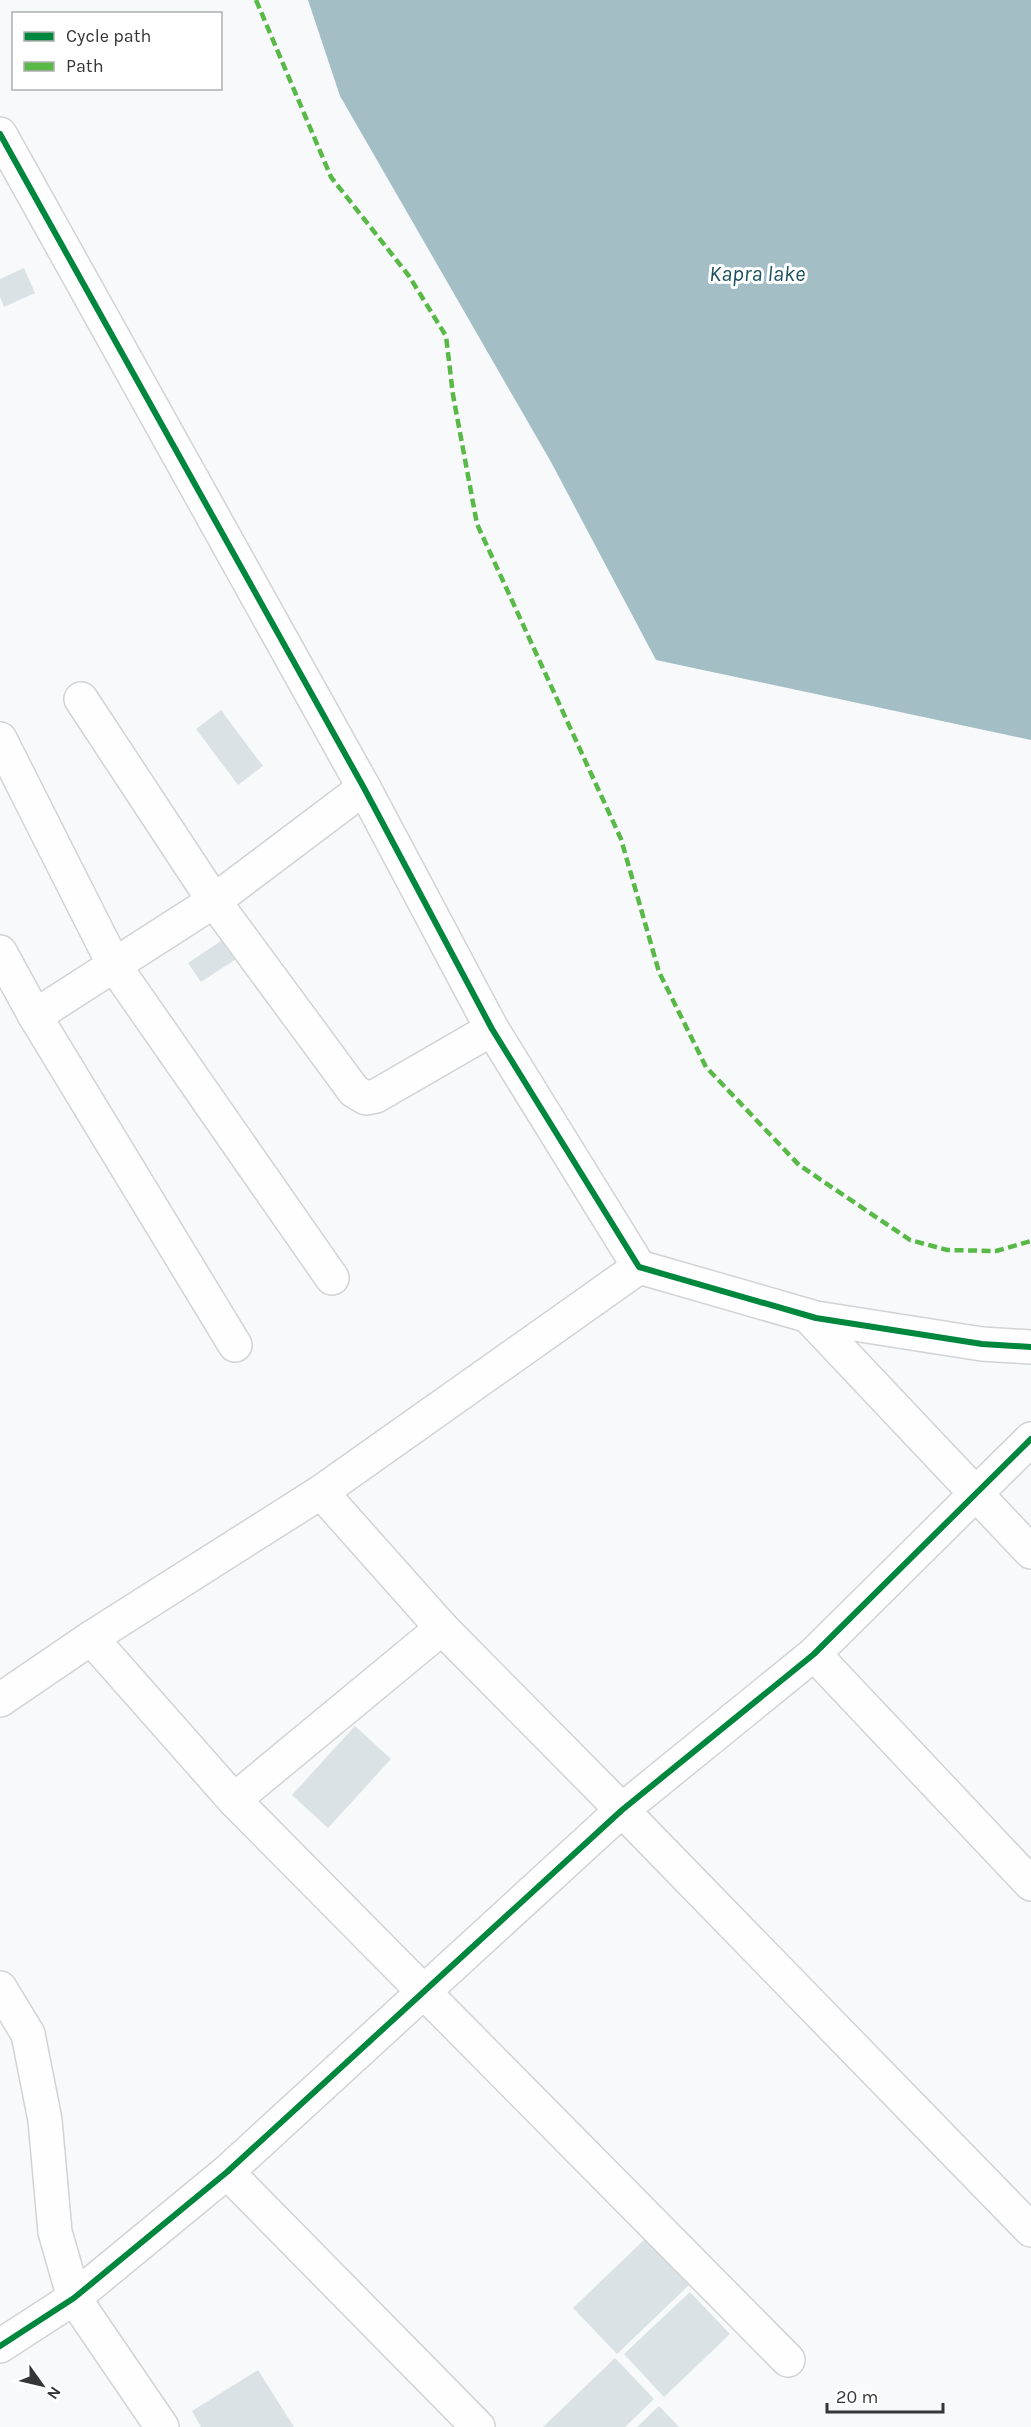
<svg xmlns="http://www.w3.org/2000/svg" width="1031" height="2427" viewBox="0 0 1031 2427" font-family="Karla,sans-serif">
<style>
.water{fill:#a3bec5}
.building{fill:#dbe2e5}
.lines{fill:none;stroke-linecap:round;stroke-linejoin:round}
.minor-casing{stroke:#d2d3d5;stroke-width:36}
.minor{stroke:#fefefe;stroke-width:33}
.quiet{stroke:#58b947;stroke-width:4.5;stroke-dasharray:9 4.5;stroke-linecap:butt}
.cycleway-casing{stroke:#fff;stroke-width:10}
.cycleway{stroke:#00873e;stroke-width:6}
.labels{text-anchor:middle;stroke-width:6;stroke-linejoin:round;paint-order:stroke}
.water-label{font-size:22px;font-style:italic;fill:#1b515d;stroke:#fff}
</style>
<rect width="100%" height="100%" fill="#f7f9fb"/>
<polygon class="water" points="308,0 1031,0 1031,740 656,660 551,462 340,96"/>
<g class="building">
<polygon points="24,268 35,293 4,307 0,297 0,279"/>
<polygon points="221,710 263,766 238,785 196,729"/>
<polygon points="224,939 236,959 201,982 188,963"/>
<polygon points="355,1726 391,1759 328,1828 292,1795"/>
<polygon points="645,2239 689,2285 617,2354 573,2308"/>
<polygon points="690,2292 730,2334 664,2397 624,2354"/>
<polygon points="615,2358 654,2399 625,2427 543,2427"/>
<polygon points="258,2370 294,2427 201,2427 192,2411"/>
<polygon points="659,2406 679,2427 637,2427"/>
</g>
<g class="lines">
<g class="minor-casing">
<g id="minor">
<polyline points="0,134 364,788 492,1029 639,1267 816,1318 982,1344 1031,1347"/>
<polyline points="81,699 214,901 354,1091 366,1098 376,1096 492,1029"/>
<polyline points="0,739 114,965 332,1278"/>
<polyline points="0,952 35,1016 235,1345"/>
<polyline points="35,1016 214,901 364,788"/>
<polyline points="808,1316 1031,1552"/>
<polyline points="321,1492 442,1628 622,1810 1031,2230"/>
<polyline points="91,1638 234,1800 788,2360"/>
<polyline points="814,1654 1031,1884"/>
<polyline points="0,1700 91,1638 321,1492 639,1267"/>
<polyline points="234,1800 442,1628"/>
<polyline points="0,1988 28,2034 45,2120 55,2232 74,2298 162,2427"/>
<polyline points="227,2172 478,2427"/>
<polyline points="0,2346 74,2298 227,2172 622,1810 814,1654 1031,1439"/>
</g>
</g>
<use href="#minor" class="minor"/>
<polyline class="quiet" points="256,0 331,177 409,276 446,336 453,395 477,524 621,839 659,972 706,1067 799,1165 910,1240 947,1250 996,1251 1031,1241"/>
<g class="cycleway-casing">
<g id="cycleway">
<polyline points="0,134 364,788 492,1029 639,1267 816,1318 982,1344 1031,1347"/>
<polyline points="0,2346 74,2298 227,2172 622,1810 814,1654 1031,1439"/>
</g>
</g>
<use href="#cycleway" class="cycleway"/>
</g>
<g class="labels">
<g class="water-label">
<text x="757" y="281">Kapra lake</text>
</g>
</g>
<rect x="12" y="12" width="210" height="78" fill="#ffffff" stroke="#aeafaf" stroke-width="1.5"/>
<rect x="24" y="32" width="30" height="9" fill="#00873e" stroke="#aeafaf" stroke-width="1.5"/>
<text x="66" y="42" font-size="18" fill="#353637">Cycle path</text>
<rect x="24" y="62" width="30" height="9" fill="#58b947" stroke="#aeafaf" stroke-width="1.5"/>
<text x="66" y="72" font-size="18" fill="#353637">Path</text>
<g transform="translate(42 2385) rotate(124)" stroke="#ffffff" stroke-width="4.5" paint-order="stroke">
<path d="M0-4.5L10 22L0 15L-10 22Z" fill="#353637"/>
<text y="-9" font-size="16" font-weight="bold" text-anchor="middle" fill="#353637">N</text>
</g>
<path d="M827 2403v9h116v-9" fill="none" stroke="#353637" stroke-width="3"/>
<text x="836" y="2403" font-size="18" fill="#353637" stroke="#ffffff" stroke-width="4.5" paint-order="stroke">20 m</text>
</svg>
